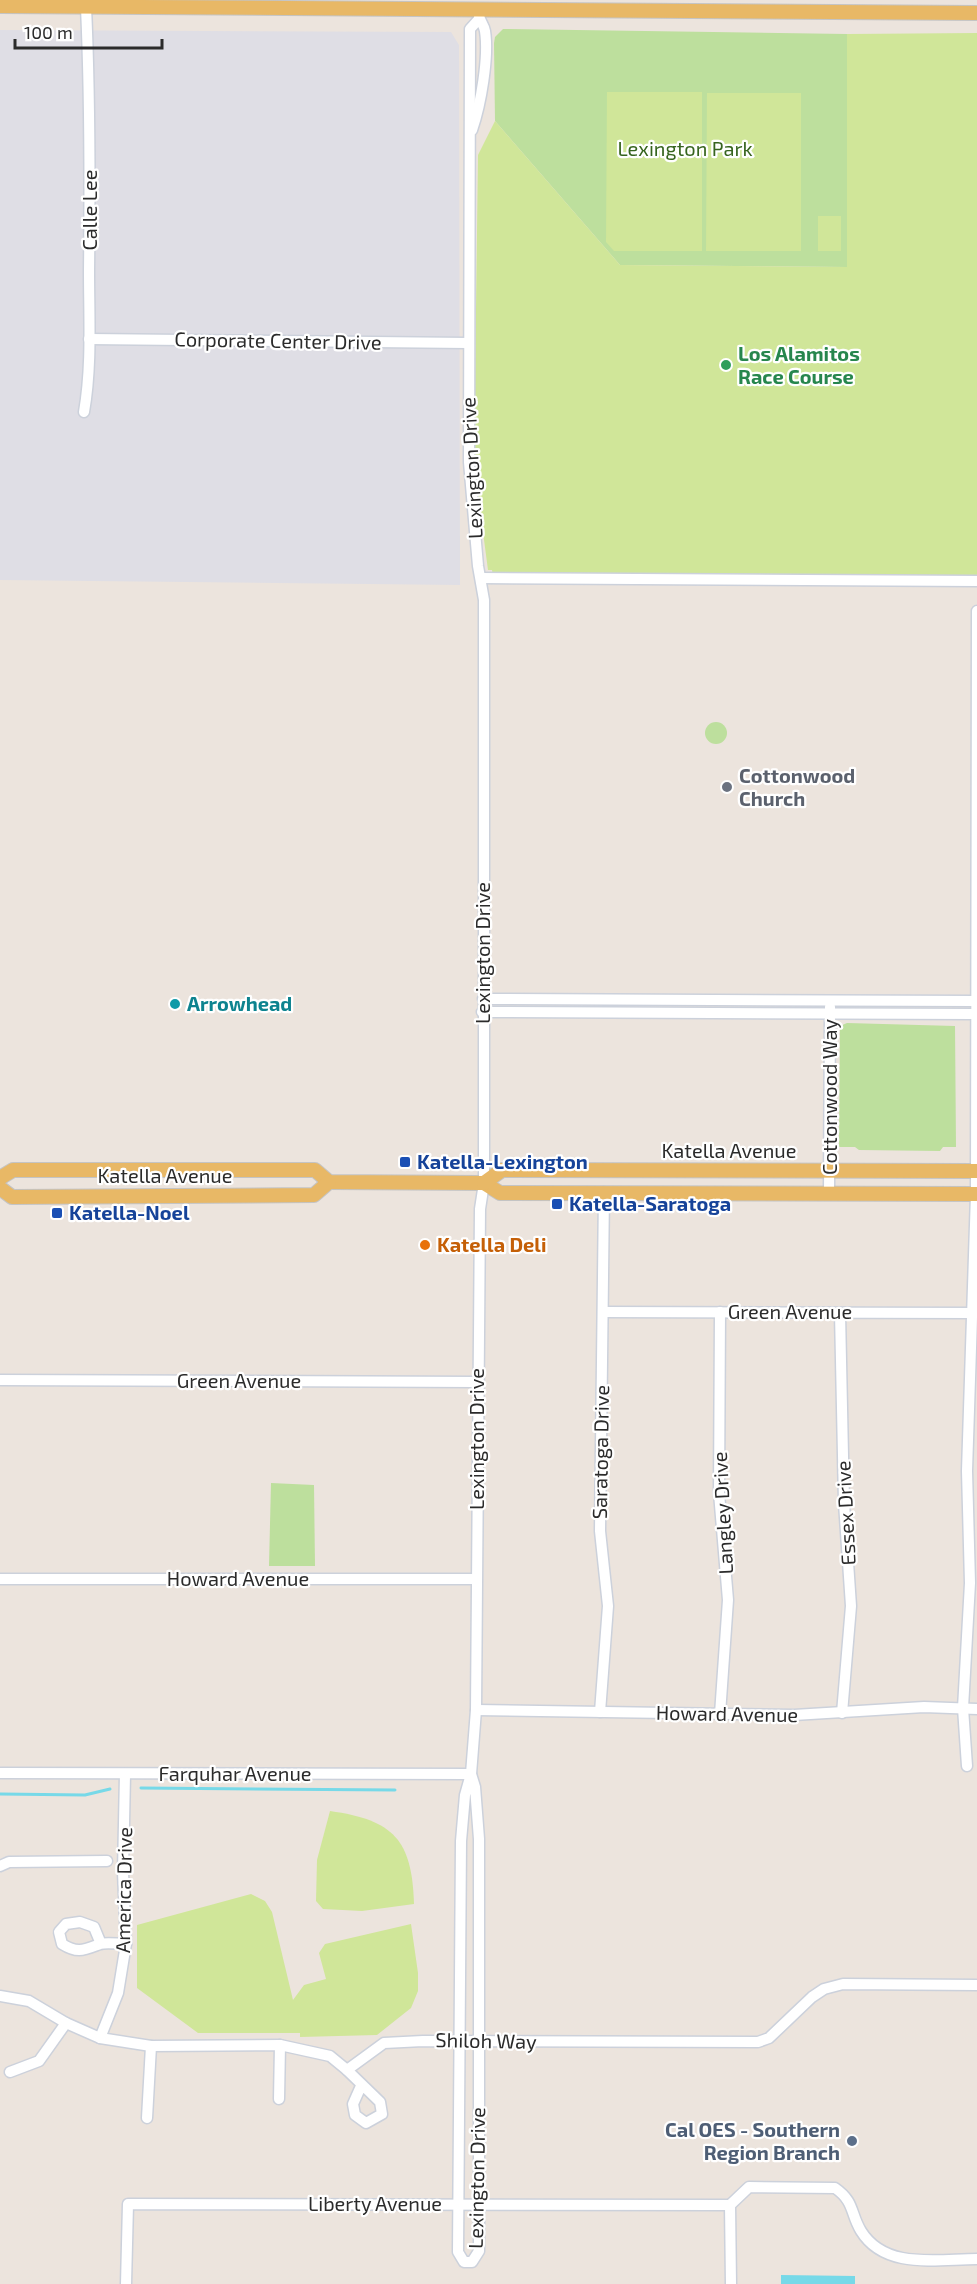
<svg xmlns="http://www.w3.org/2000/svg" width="977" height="2284" viewBox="0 0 977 2284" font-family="'Exo 2',sans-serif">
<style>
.industrial{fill:#dfdee5}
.green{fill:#bddf9d}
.pitch{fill:#d0e699}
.water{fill:#77d9e8}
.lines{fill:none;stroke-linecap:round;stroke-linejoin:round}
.stream{stroke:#77d9e8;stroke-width:3}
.minor-casing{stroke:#ccd1db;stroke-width:13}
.major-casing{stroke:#c4c4c4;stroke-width:16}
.minor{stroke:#fff;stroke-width:10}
.major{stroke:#e8b866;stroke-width:14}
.leisure-dot{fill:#2e9e5b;stroke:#fff;stroke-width:2}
.worship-dot{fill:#6b7280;stroke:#fff;stroke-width:2}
.culture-dot{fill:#0f9aa8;stroke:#fff;stroke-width:2}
.transit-dot{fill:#1a4fb4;stroke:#fff;stroke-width:2}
.food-dot{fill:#e8710a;stroke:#fff;stroke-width:2}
.service-dot{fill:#5c6f8a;stroke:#fff;stroke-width:2}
.labels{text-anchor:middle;stroke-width:4.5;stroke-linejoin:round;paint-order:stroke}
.park-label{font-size:20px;fill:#36641e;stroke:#fff}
.street-label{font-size:20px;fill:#2b2b2b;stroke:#fff}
.leisure-label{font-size:20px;font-weight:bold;fill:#27864d;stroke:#fff;text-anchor:start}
.worship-label{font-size:20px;font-weight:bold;fill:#5b616d;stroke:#fff;text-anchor:start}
.culture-label{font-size:20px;font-weight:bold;fill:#0d838f;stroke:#fff;text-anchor:start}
.transit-label{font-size:20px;font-weight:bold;fill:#164399;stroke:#fff;text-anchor:start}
.food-label{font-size:20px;font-weight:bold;fill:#c56008;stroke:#fff;text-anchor:start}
.service-label{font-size:20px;font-weight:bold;fill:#4e5e75;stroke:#fff;text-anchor:end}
</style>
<rect width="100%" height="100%" fill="#ece4dd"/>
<polygon class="industrial" points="0,30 451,32 459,45 460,585 0,580"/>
<g class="green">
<polygon points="503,29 847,34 847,267 620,265 495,121 494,43 495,37"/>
<circle cx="716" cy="733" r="11"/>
<polygon points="847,1023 955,1026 956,1147 943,1147 940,1151 859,1150 855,1147 839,1147 840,1026"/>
<polygon points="271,1483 314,1485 315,1566 269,1566"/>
</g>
<g class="pitch">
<polygon points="977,33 977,585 494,582 492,570 488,570 474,464 478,155 495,121 620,265 847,267 847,34"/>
<polygon points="607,92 702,92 702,251 614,251 606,242"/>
<polygon points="707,93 801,93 801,251 706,251"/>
<rect x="818" y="216" width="23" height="35"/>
<path d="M330,1811c64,9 82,29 84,93l-52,7 -39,-2 -7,-8 1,-41z"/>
<polygon points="251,1894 265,1901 272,1912 293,2000 304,1985 326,1979 319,1953 325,1944 411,1924 418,1973 418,1991 411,2008 377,2035 300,2037 300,2033 198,2033 137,1988 137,1925"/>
</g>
<polygon class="water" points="781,2275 855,2276 855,2284 781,2284"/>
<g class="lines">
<g class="stream">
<polyline points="141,1788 395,1790"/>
<polyline points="0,1794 85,1795 110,1789"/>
</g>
<g class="minor-casing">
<g id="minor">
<path d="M472,130c9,-26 17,-73 13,-99 -1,-7 -6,-10 -6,-17"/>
<polyline points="89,339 468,343"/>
<path d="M84,412c8,-46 5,-94 5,-141 1,-88 1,-176 -3,-264"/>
<polyline points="481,578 977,581"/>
<polyline points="483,999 975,1001"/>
<polyline points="482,1012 975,1014"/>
<polyline points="829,1193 830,1007"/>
<polyline points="603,1312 977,1313"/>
<polyline points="840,1313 844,1503 851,1606 842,1713"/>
<polyline points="0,1380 477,1382"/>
<polyline points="0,1579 475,1579"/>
<polyline points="476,1710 794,1715 924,1707 977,1709"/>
<polyline points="600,1712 608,1606 600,1531 604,1192"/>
<polyline points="720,1714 728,1600 719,1493 720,1312"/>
<polyline points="967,1766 963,1708 970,1583 967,1471 976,1194 977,611"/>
<polyline points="0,1773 471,1774 476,1710 480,1209 484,1183 484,600 478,566 469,462 470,29 479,19"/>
<polygon points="471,1774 475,1787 479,1839 479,2251 472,2262 464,2262 458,2252 461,1841 465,1795"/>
<polyline points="0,1866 9,1862 107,1861"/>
<path d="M101,1944l-7,-17 -14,-5 -14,2 -7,8 3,12c16,10 22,6 38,0 7,-2 18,0 26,0"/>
<polyline points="0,1996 29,2001 66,2023 100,2038 151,2046 280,2045 330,2056 347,2070 384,2043 423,2041 758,2042 769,2038 812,1997 824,1989 843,1984 977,1985"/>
<polyline points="100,2038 118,1993 126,1944 123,1872 125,1774"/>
<polyline points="347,2070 380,2102 382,2114 366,2123 355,2115 353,2104 361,2086"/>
<polyline points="10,2072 39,2061 66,2023"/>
<polyline points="279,2099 280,2045"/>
<polyline points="147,2118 151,2046"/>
<polyline points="126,2284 128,2204 730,2205"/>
<path d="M731,2284l-1,-79 19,-18 86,1c20,14 15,25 26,43 24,39 76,28 116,28"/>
</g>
</g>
<g class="major-casing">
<g id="major">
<polyline points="0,6 977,13"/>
<polyline points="0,1178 13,1170 315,1170 329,1182 484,1183 500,1193 977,1194"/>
<polyline points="484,1183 502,1170 977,1171"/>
<polyline points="0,1188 12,1197 314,1195 329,1182"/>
</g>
</g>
<use href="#minor" class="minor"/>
<use href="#major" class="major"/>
</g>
<circle class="leisure-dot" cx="726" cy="365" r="6"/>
<circle class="worship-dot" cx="727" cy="787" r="6"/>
<circle class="culture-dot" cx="175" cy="1004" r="6"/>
<g class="transit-dot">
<rect x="399" y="1156" width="12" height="12" rx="3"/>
<rect x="551" y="1198" width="12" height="12" rx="3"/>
<rect x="51" y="1207" width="12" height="12" rx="3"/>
</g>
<circle class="food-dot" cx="425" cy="1245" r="6"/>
<circle class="service-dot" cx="852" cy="2141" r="6"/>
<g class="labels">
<g class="park-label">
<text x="685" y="156">Lexington Park</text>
</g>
<g class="street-label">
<text transform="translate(90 210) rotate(-90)" y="7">Calle Lee</text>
<text transform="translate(278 341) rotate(1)" y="7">Corporate Center Drive</text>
<text transform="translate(472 468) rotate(-93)" y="7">Lexington Drive</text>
<text transform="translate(483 953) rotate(-90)" y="7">Lexington Drive</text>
<text transform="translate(830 1097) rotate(-90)" y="7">Cottonwood Way</text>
<text x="729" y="1158">Katella Avenue</text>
<text x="165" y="1183">Katella Avenue</text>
<text x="790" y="1319">Green Avenue</text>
<text x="239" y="1388">Green Avenue</text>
<text transform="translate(477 1439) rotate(-90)" y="7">Lexington Drive</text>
<text transform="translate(601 1452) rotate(-89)" y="7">Saratoga Drive</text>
<text transform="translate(723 1513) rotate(-93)" y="7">Langley Drive</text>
<text transform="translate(846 1513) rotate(-93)" y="7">Essex Drive</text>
<text x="238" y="1586">Howard Avenue</text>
<text transform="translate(727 1714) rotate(1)" y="7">Howard Avenue</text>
<text x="235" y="1781">Farquhar Avenue</text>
<text transform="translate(124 1890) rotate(-89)" y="7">America Drive</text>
<text transform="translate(486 2041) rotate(1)" y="7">Shiloh Way</text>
<text transform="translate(477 2178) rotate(-89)" y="7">Lexington Drive</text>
<text x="375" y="2211">Liberty Avenue</text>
</g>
<g class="leisure-label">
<text x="738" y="361">Los Alamitos<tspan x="738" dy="23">Race Course</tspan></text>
</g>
<g class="worship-label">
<text x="739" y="783">Cottonwood<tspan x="739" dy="23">Church</tspan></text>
</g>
<g class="culture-label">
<text x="187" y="1011">Arrowhead</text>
</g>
<g class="transit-label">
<text x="417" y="1169">Katella-Lexington</text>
<text x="569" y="1211">Katella-Saratoga</text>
<text x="69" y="1220">Katella-Noel</text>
</g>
<g class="food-label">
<text x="437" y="1252">Katella Deli</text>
</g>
<g class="service-label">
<text x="840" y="2137">Cal OES - Southern<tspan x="840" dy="23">Region Branch</tspan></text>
</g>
</g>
<path d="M15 39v9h147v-9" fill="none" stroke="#2b2b2b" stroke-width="3"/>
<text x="24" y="39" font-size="18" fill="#2b2b2b" stroke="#ffffff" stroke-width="4.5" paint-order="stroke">100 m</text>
</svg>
